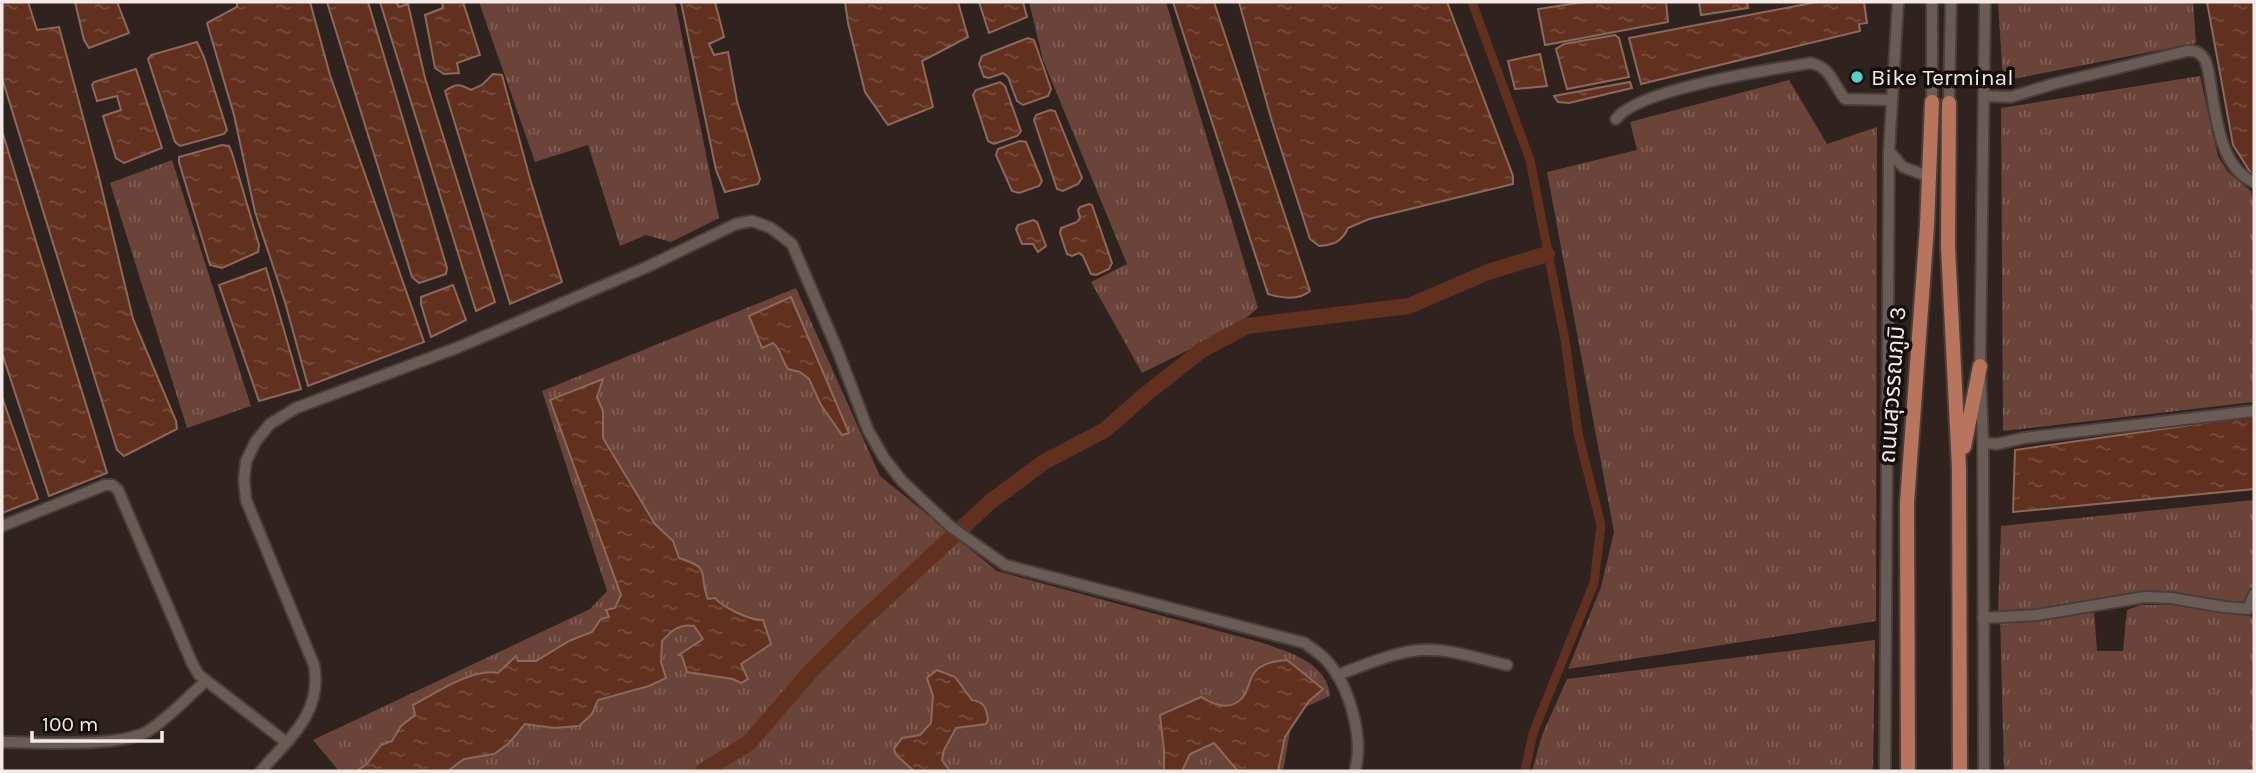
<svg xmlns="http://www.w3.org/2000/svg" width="2256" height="773" viewBox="0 0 2256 773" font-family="Karla,'Noto Sans Thai',sans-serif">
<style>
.grass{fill:url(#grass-tufts)}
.water{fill:url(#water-ripples);stroke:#8d685b;stroke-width:2}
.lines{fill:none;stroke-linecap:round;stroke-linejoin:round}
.canal{stroke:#61301f;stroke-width:9}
.river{stroke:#61301f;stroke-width:16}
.minor-casing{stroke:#483e3a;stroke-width:14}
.major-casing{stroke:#483e3a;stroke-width:18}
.minor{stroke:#6a5b56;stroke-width:10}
.major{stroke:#b8745d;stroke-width:14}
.poi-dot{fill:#55cec5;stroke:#140e0c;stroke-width:2.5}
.labels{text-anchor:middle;stroke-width:7;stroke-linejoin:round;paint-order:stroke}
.poi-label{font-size:23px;fill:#f3eae7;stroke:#140e0c;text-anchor:start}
.street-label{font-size:23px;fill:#f3eae7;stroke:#140e0c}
</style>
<defs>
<pattern id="grass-tufts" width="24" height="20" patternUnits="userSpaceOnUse" patternTransform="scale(1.75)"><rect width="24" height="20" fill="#6a4438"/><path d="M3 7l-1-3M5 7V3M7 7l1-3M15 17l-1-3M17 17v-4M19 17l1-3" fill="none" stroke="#805f55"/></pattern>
<pattern id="water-ripples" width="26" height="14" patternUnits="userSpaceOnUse" patternTransform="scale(1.75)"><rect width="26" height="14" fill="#61301f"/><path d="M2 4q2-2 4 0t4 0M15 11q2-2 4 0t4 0" fill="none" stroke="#784e40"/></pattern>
</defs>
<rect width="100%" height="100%" fill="#30231f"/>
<g class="grass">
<polygon points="479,2 675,2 719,218 671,242 646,235 620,246 588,145 535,162"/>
<polygon points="1029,2 1166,2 1258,308 1235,327 1142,373 1091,282 1127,264 1043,60"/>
<polygon points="1998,2 2193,2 2196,43 2003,81"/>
<polygon points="2200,76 2218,156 2228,172 2251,191 2254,208 2254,402 2003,431 2001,108"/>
<polygon points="1789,80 1827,144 1877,127 1876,621 1568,669 1601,587 1614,532 1547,172 1637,150 1630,122"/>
<polygon points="172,160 251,406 187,428 110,183"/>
<path d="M796,288l84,188 117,95 266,72c26,9 65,20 67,53l-29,13 -10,17 -8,45h-944l-26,-31 277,-131 17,-18 -65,-200z"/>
<polygon points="2254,500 2254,608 2180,596 1998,612 2001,526"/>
<polygon points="2141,605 2180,605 2254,617 2254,771 2004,771 2000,618 2094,611 2097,651 2123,651 2127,610"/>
<polygon points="1875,640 1873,771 1532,771 1542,735 1567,679"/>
</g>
<g class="water">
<polygon points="2,2 28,2 37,30 59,27 98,173 133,319 176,421 177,429 124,456 117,450 2,78"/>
<polygon points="75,2 117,2 129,33 89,48 84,40"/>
<polygon points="237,2 310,2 330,75 424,342 308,386 285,302 255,212 234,115 207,23 237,7"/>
<polygon points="327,2 368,2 447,268 446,274 419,283 412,277"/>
<polygon points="380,2 396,2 399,7 408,4 425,78 495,302 476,311"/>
<polygon points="442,2 463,2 480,55 457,63 459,73 444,74 435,68 425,15 443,8"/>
<polygon points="681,2 715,2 724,37 709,44 714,55 728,52 737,101 760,179 758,184 725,192 716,170"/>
<polygon points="845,2 958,2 968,37 922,61 933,107 888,125 865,92 848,23"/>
<polygon points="979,2 1023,2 1027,17 989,33"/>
<path d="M1173,2h41l96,289c-12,10 -28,7 -42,3z"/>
<path d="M1239,2h208l66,174v8l-144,35 -21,9c-6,14 -15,17 -29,18l-9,-7 -39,-121z"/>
<polygon points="1584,2 1666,2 1668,22 1545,45 1538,9"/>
<polygon points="1699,2 1747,2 1748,8 1701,15"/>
<polygon points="1817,2 1864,2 1867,23 1859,24 1860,31 1641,84 1629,38"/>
<polygon points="2207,2 2254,2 2254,178 2233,145"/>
<polygon points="1615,35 1619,38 1629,77 1567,89 1556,49 1564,44"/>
<polygon points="1028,38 1034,40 1051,89 1048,96 1023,105 1017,101 1008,77 1003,73 989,78 984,77 979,64 982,56"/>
<polygon points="197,42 204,57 227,130 224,134 180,146 175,142 148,59 151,55"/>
<polygon points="1540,54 1547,86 1515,89 1508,61"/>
<polygon points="136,69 162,148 124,163 116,158 103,116 121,110 117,96 97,101 92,85 94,82"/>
<path d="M493,74l9,1 28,104 32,103 -52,22 -65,-213c11,-8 15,-7 26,-1l11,-5z"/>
<polygon points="1000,82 1005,86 1021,131 1017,136 994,144 988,141 973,95 976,90"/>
<polygon points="1630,82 1632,88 1569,103 1558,102 1554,96"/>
<polygon points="1050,110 1055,111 1082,178 1078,184 1063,191 1057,189 1034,120 1036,115"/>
<polygon points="2,131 107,473 49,496 2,353"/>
<polygon points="1020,141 1026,142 1042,181 1039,186 1019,193 1012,191 996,155 998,149"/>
<polygon points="222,145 229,146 232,153 259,245 258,252 222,268 210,265 179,162 179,157"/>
<polygon points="1089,204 1092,205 1112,263 1109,269 1096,275 1091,274 1083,256 1079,253 1072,256 1067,254 1060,233 1061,228 1077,222 1080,218 1078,210 1080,207"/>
<polygon points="1033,220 1037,222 1046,246 1038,252 1033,244 1022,244 1016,229 1018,225"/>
<polygon points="266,268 301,389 259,401 219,285"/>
<polygon points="453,285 466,320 431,337 421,304 421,297"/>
<path d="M791,297l58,136 -7,2 -21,-30 -12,-26 -9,-7 -12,-3c-6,-8 -7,-20 -15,-26l-11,5 -13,-32z"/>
<path d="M603,379l-6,18 6,14v27l52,86 18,17 6,17c35,11 18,15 29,41l7,-1c7,9 36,23 48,22l8,24 -30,20 7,15 -7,4 -8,-4 -46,-7 -5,-16 -3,-1 24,-16 -9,-13c-14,-3 -23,5 -32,15l-1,21 5,16 -17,8 -51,14 -6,14 -13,12 -25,2 -29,-4 -16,19 -15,11 -30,5 -16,12h-92l11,-7 14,-19 11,-4 9,-15 14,-11 -2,-10c21,-11 61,-38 85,-32l18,-17 2,5h18l33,-20 23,-9 9,-13 8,-2 -3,-7 9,-2 6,-13 -71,-195z"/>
<polygon points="2,397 38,499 2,513"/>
<polygon points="2254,416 2254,489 2013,512 2015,450"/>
<path d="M1287,660l36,29 -14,12 -24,36 -7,34h-40l-24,-28 -24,11 -8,17h-18v-21l-4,-35 41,-18c13,8 30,15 42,0 7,-9 6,-22 16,-29 9,-6 18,-7 28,-8z"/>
<path d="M937,670l18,7 17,23c13,2 14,8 16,20l-2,4 -30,4 -12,22 -2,10 8,11h-36l-18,-16 -2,-6 8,-11 18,-3 11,-12 2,-27 -6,-18z"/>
</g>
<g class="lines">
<polyline class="canal" points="1472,2 1530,160 1565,340 1578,433 1601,525 1594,583 1533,733 1525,771"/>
<polyline class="river" points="703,771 749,743 810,672 856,626 990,502 1044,462 1105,430 1146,394 1202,350 1247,326 1409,306 1488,272 1547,254"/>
<g class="minor-casing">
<g id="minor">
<polyline points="1898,2 1889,151 1903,167 1930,177"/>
<path d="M1984,96l27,1 42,-13 134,-33c8,-1 14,2 18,9 4,8 4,18 6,27 5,31 10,82 43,95"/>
<polyline points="1932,102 1932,2"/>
<polyline points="1949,103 1951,2"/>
<path d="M1616,119c22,-30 156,-50 195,-56 21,5 22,22 34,36l47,1"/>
<polyline points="1983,443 1997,444 2024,438 2254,411"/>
<polyline points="2,526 105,485 112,485 118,490 192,663 199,675 286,742"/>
<polyline points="1983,618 2037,615 2145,597 2171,598 2224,607 2248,609 2254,594"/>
<path d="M1337,675c26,-9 56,-23 84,-25 28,-2 58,9 86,15"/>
<path d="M2,742c35,0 117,6 146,-11 21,-13 39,-34 58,-50"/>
<path d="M261,771c28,-33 62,-58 53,-106l-68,-165 -2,-20 2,-19 10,-20 14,-17 26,-16 163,-61 188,-80 89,-43 16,-3 19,7 21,16 45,105 31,81 16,28 18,23 49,46 54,38 300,78c7,6 16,11 22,18 23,26 37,77 28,110"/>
<polyline points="1885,771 1889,151"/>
<polyline points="1984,771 1983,443 1980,366 1985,2"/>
</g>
</g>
<g class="major-casing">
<g id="major">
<polyline points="1949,103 1948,247 1959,468 1960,771"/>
<polyline points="1964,447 1980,366"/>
<polyline points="1908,771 1907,503 1927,226 1932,102"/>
</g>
</g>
<use href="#minor" class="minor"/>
<use href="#major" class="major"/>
</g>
<circle class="poi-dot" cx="1857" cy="77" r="7"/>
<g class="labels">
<g class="poi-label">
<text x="1871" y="85">Bike Terminal</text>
</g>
<g class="street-label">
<text transform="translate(1892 385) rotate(-86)" y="8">ถนนสุวรรณภูมิ 3</text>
</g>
</g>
<rect width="2256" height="773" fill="none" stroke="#f3eae7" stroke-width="7"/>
<path d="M32 731v10h130v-10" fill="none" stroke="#f3eae7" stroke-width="3.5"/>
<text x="42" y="731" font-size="21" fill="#f3eae7" stroke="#140e0c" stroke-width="5" paint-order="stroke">100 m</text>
</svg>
